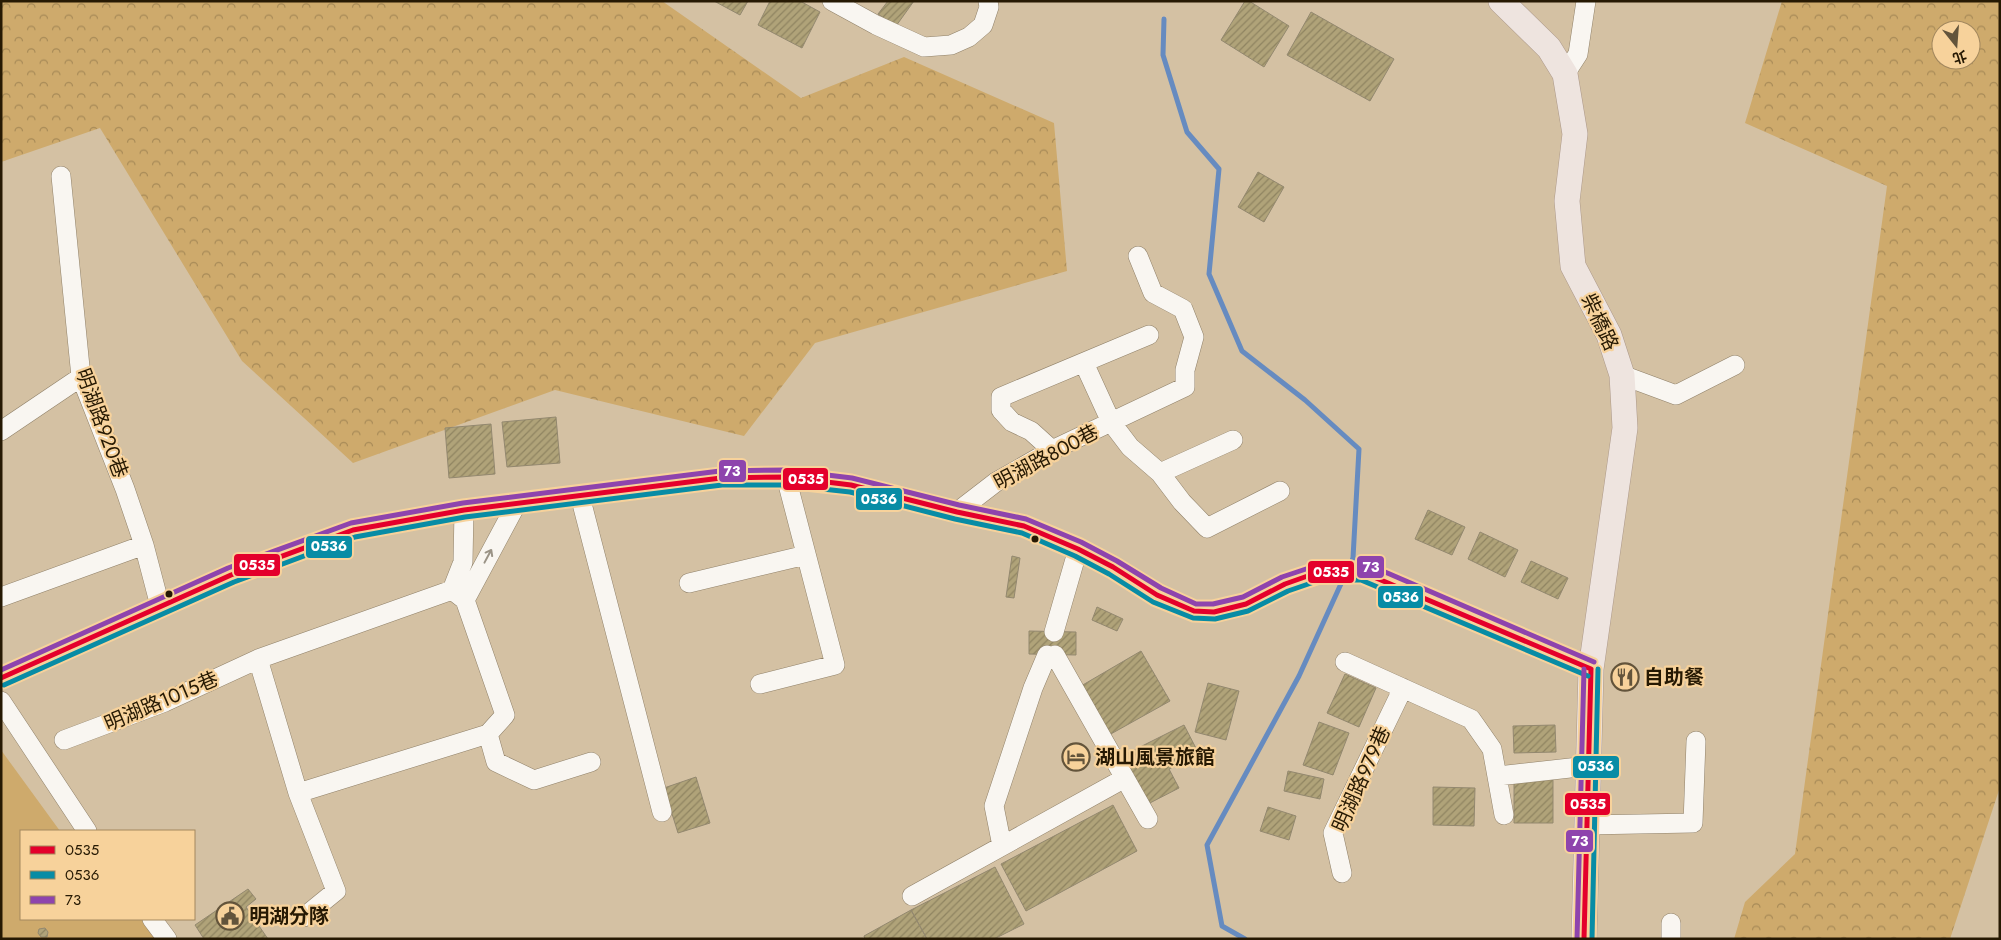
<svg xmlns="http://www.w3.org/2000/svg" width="2001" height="940" font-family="Jost,'Noto Sans TC',sans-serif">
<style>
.green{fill:#ceaa6c}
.forest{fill:url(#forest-crowns);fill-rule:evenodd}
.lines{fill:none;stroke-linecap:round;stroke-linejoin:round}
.stream{stroke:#668bc0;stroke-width:5}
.building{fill:url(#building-hatch);stroke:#93886f}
.minor-casing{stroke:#908169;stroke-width:20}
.major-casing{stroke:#ac9889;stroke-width:26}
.minor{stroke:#f9f6f1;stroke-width:19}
.major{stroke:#eee4df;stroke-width:25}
.bus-1-casing{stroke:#f7d29b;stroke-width:9}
.bus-2-casing{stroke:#f7d29b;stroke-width:9}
.bus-3-casing{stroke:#f7d29b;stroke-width:9}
.bus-1{stroke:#e4002b;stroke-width:5}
.bus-2{stroke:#088ca5;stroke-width:5}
.bus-3{stroke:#8e44ad;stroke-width:5}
.oneway{stroke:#9a9386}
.bus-dot{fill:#261903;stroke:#f7d29b;stroke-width:2}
.labels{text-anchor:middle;stroke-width:4.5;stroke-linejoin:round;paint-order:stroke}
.street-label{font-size:20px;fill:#261903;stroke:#f7d29b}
.poi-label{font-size:20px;font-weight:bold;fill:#261903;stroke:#f7d29b;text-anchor:start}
.line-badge{stroke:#f7d29b;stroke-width:2}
.badge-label{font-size:14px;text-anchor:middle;font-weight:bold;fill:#fff}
</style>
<defs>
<pattern id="forest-crowns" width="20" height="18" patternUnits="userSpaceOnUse" patternTransform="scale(1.25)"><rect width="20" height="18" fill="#ceaa6c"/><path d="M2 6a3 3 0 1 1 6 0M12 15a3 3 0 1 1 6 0" fill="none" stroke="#a78a57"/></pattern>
<pattern id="building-hatch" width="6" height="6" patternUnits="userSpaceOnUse" patternTransform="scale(1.25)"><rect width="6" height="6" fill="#b0a379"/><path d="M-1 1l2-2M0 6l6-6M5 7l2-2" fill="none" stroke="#8f8461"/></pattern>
</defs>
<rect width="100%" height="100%" fill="#d4c1a3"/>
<path class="green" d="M1 750 60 831H21V919H152L167 939H1Z"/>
<path class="forest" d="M1 1H662L801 98 904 57 1054 123 1067 271 815 343 744 436 555 390 353 463 242 361 100 128 1 162Z
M1782 1H2000V787L1950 939H1734L1745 902 1795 854 1887 186 1745 123ZM1941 30H1971V60H1941Z"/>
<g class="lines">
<path class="stream" d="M1164 19 1163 55 1187 132 1219 169 1209 274 1242 351 1305 400 1359 449 1353 558 1349 568
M1245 939 1222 926 1207 845 1299 676 1345 575"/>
</g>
<path class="building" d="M714 1H748L740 15Z
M770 1H800L820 12 802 48 758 25Z
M888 1H914L896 26 878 14Z
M1245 1H1249L1289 26 1264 67 1221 40Z
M1311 12 1394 59 1370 101 1287 55Z
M1258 172 1284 187 1264 222 1238 207Z
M556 417 560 463 507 467 502 422Z
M491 424 495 474 449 478 445 428Z
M1428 510 1465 527 1452 555 1415 539Z
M1480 532 1518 550 1505 577 1468 559Z
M1012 556 1020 558 1014 598 1006 597Z
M1531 561 1568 578 1558 599 1521 582Z
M1097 607 1123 619 1117 631 1092 620Z
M1029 631 1076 632V655L1029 654Z
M1141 651 1170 701 1109 735 1081 686Z
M1345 674 1376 688 1359 727 1327 713Z
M1208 683 1239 691 1226 740 1195 732Z
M1319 722 1349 733 1333 775 1303 765Z
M1184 725 1199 754 1169 769 1179 788 1144 806 1120 757Z
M1555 725 1556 752 1514 753 1513 726Z
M1288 771 1324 779 1320 799 1284 791Z
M696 777 710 823 678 833 664 788Z
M1553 777V823H1514V778Z
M1433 787 1475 788 1474 826 1433 825Z
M1113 805 1137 851 1026 911 1001 864Z
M1268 807 1296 816 1289 840 1260 831Z
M995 867 1024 924 994 939H927L911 910Z
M248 889 256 899 246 907 268 939H204L195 925Z
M911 910 927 939H865L864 936Z
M45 928 48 932 47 937H41L38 933 39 929Z"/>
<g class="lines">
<g class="minor-casing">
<path id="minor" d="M832 1 876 25 924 47 951 45 969 37 983 25 989 7 988 1
M1565 74 1578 54 1586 1
M61 176 81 377 125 489 144 545 160 606
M1084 363 1111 422 1130 447 1160 473 1182 502 1207 528 1280 491
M1622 375 1676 395 1735 365
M1 431 81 377
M1052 450 1031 431 1012 422 1001 410V397L1149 335
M1160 473 1233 440
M580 496 662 812
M957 512 996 482 1052 450 1185 387V370L1194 337 1183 309 1153 293 1138 256
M689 583 806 555
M1 597 144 545
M465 600 517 503
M1054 632 1078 549
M1055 655 1148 819
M258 659 298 793 336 891 304 917
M1345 662 1471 719 1492 749 1504 815
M1 678 231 575 353 530 464 510 721 478 786 477 851 485 957 512 1024 526 1078 549 1113 567 1157 595 1194 611 1214 612 1246 604 1285 584 1319 572H1362L1382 579 1591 669
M760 684 835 665 786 477
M1 701 87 831
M488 734 496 762 534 780 591 762
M64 740 165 702 258 659 452 590 463 562 464 510
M1498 776 1588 766
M298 793 488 734 505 715 465 600 452 590
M1586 825 1693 823 1696 741
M1002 846 994 806 1033 688 1047 655
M1342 873 1333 833 1403 688
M912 896 1125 778
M152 919 167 939
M1671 923V939"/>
</g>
<g class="major-casing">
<path id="major" d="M1501 1 1549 48 1565 74 1575 134 1567 201 1573 266 1609 335 1622 375 1625 428 1591 669 1584 939"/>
</g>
<use href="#minor" class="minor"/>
<use href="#major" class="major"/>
<g class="bus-1-casing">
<path id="bus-1" d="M1 678 231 575 353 530 464 510 721 478 786 477 851 485 957 512 1024 526 1078 549 1113 567 1157 595 1194 611 1214 612 1246 604 1285 584 1319 572H1362L1591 669
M1584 939 1591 669"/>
</g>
<g class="bus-2-casing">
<path id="bus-2" d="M4 685 234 582 355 537 465 517 722 485H786L850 492 955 519 1022 533 1075 556 1109 574 1153 602 1193 618 1215 619 1248 611 1288 591 1320 580H1361L1588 676
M1592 939 1598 669"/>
</g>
<g class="bus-3-casing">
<path id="bus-3" d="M1 670 228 568 351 523 463 503 720 471 786 470 852 478 959 505 1026 519 1081 542 1117 561 1161 588 1196 604H1213L1243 597 1282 577 1318 565H1363L1385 572 1594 662
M1577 939 1584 669"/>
</g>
<use href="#bus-1" class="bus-1"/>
<use href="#bus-2" class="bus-2"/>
<use href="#bus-3" class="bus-3"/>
</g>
<defs><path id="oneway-shaft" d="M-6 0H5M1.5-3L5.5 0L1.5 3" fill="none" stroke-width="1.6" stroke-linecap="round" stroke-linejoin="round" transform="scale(1.25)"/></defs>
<use class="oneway" href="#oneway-shaft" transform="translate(488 556) rotate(-62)"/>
<defs>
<g id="restaurant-ring" transform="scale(1.4375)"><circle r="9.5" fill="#f7d29b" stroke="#63543b" stroke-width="1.5"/><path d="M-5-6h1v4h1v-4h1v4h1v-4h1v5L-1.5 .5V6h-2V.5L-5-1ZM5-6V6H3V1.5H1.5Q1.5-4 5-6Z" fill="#63543b"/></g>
<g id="hotel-ring" transform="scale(1.4375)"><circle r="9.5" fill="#f7d29b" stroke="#63543b" stroke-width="1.5"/><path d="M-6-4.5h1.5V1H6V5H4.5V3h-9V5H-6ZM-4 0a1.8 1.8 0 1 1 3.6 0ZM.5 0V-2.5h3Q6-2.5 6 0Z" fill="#63543b"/></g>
<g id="civic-ring" transform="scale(1.4375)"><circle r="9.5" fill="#f7d29b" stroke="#63543b" stroke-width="1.5"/><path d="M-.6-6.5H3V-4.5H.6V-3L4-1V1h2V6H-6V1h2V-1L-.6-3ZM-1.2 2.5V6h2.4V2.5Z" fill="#63543b"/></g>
</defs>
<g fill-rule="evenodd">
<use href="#restaurant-ring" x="1625" y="677"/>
<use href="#hotel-ring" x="1076" y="757"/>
<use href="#civic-ring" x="230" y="916"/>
</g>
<g class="bus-dot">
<circle cx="1035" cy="539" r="4.5"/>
<circle cx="169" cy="594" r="4.5"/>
</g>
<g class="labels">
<g class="street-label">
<text transform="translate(1600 322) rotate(65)" y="7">柴橋路</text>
<text transform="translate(102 423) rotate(70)" y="7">明湖路920巷</text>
<text transform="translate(1046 457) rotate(-28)" y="7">明湖路800巷</text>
<text transform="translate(161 701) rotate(-23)" y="7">明湖路1015巷</text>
<text transform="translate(1361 779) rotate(-66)" y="7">明湖路979巷</text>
</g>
<g class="poi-label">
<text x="1644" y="684">自助餐</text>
<text x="1095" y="764">湖山風景旅館</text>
<text x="249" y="923">明湖分隊</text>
</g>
</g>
<g class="line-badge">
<rect x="718" y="459" width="29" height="24" rx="5" fill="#8e44ad"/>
<rect x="782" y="467" width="47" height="24" rx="5" fill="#e4002b"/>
<rect x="855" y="487" width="48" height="24" rx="5" fill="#088ca5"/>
<rect x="305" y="535" width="48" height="24" rx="5" fill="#088ca5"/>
<rect x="233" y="553" width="48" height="24" rx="5" fill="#e4002b"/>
<rect x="1356" y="555" width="29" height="24" rx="5" fill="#8e44ad"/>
<rect x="1307" y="560" width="48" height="24" rx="5" fill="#e4002b"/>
<rect x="1377" y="585" width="47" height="24" rx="5" fill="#088ca5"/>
<rect x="1572" y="755" width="48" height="24" rx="5" fill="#088ca5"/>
<rect x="1564" y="792" width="47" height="24" rx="5" fill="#e4002b"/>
<rect x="1565" y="829" width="29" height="24" rx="5" fill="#8e44ad"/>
</g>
<g class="badge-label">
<text x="732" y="476">73</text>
<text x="806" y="484">0535</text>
<text x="879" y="504">0536</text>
<text x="329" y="551">0536</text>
<text x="257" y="570">0535</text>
<text x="1371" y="572">73</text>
<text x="1331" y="577">0535</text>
<text x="1401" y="602">0536</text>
<text x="1596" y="771">0536</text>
<text x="1588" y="809">0535</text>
<text x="1580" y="846">73</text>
</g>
<rect width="2001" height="940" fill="none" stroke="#261903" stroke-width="5"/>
<rect x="20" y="830" width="175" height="90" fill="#f7d29b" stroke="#a3885e"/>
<rect x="30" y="846" width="25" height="8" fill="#e4002b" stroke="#a3885e"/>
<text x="65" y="855" font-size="15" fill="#261903">0535</text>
<rect x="30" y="871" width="25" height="8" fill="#088ca5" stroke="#a3885e"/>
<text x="65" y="880" font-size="15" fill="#261903">0536</text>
<rect x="30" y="896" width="25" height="8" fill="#8e44ad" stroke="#a3885e"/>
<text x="65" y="905" font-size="15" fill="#261903">73</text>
<g transform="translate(1956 45) rotate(163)"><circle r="24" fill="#f7d29b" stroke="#a3885e"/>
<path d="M0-4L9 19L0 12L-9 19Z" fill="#63543b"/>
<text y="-8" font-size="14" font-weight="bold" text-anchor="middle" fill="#261903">北</text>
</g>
</svg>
